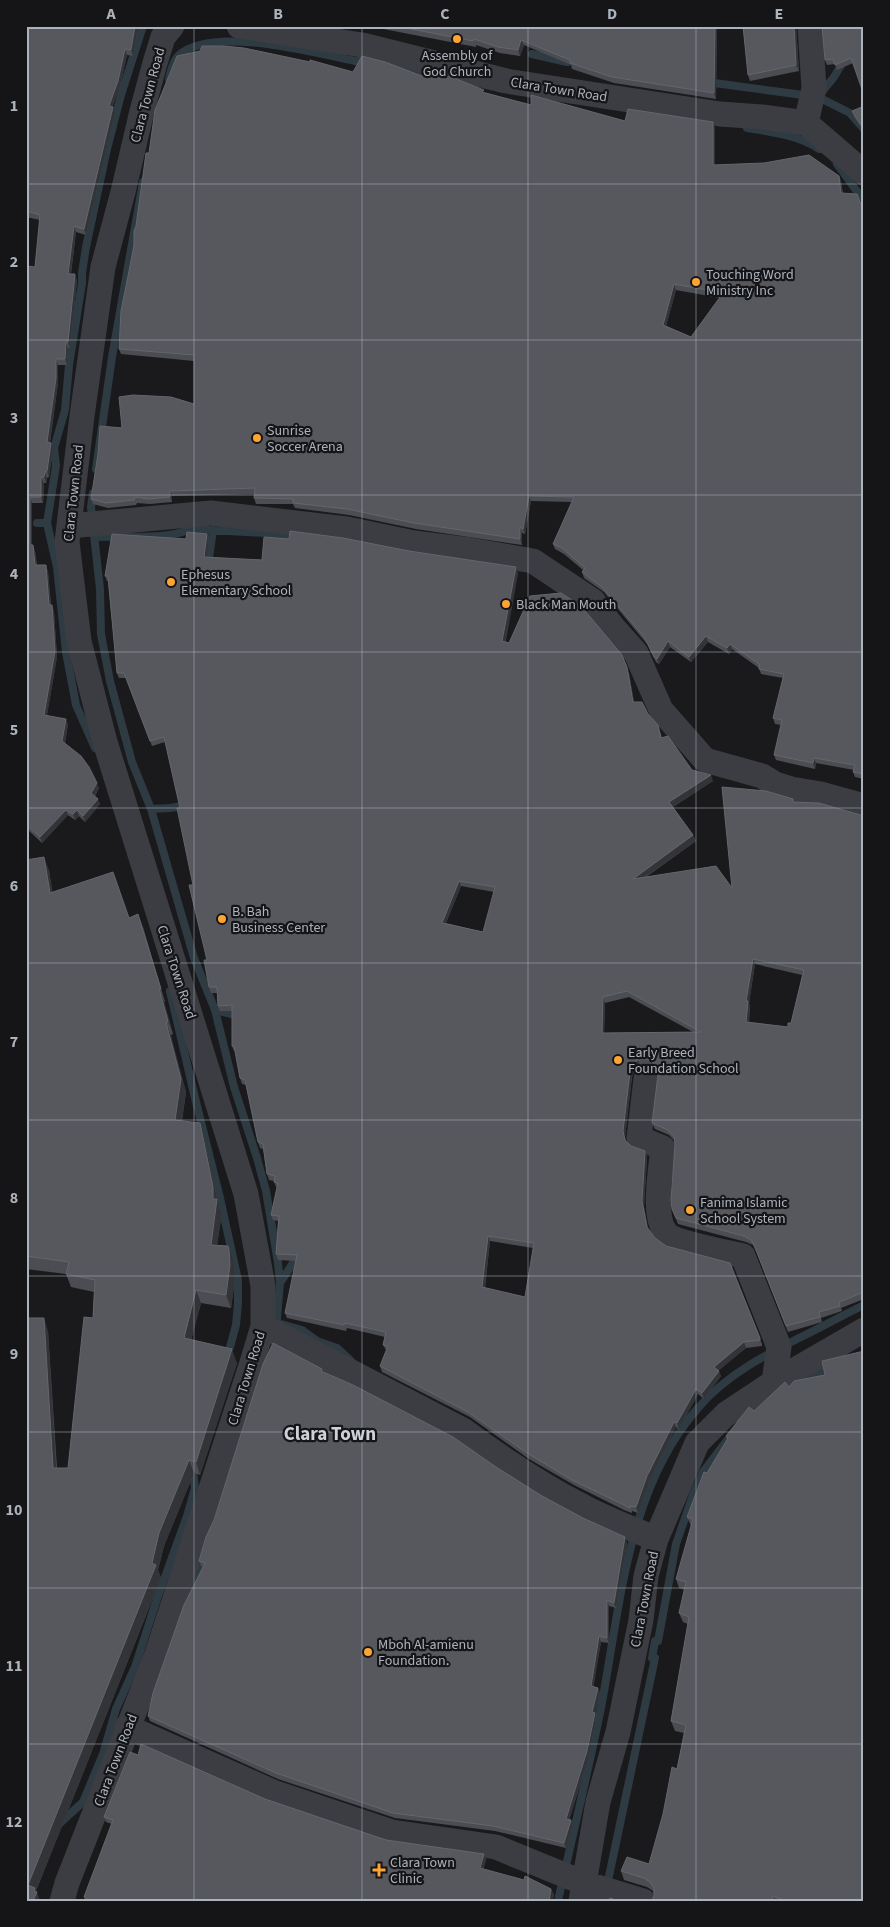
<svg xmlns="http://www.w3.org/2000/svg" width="890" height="1927" font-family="'Source Sans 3',sans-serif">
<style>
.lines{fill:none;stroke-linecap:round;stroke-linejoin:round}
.stream{stroke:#2f3b42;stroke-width:8}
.minor{stroke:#3b3d42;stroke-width:25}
.wall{fill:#4b4d52;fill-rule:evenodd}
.shaded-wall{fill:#333438}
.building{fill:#56585e;stroke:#63666c;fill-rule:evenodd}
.grid{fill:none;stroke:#acb3bd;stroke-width:1;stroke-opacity:0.55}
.poi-dot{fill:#fca533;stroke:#151518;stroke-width:2}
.labels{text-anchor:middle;stroke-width:4.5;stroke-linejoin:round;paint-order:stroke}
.poi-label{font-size:14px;fill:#acb3bd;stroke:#151518;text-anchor:start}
.street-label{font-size:14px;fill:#acb3bd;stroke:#151518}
.district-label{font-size:19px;font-weight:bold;fill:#cdd1d8;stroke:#151518}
.neatline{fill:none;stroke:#acb3bd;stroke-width:2}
.grid-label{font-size:16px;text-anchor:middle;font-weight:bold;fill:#acb3bd}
</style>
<rect width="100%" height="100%" fill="#1a1a1d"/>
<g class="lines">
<path class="stream" d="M532 54 567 62
M395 67 427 74
M169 79C171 70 173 61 179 55 214 25 314 53 355 61H369
M707 82 818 97 850 113 864 129
M821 93 834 77 843 62
M747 128C771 132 799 135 819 149
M837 164 864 201
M96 469 112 357 143 182
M93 493 91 507 100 589 101 634 110 681 132 762 151 809 194 958 215 1010 234 1087 257 1158 266 1191 278 1263 280 1283 276 1330
M37 523H47L56 466 54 448 65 410 69 365 82 283V273L86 247 107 149 121 95 143 26
M47 523 57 567 66 652 76 705 95 748
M95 537C119 536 170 540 190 529L267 533 289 537 292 535H298
M208 565 213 530
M151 809 170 808 188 805
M170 991 196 1102 220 1198 238 1280V1303L236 1325 227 1358
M215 1010 240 1016
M280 1283 295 1260 297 1253
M281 1324 302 1330 317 1341 337 1348 351 1361
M803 1382 832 1366
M189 1597 203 1556
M59 1824 83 1802 103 1754 116 1709 135 1667 157 1599 187 1516 195 1488 193 1470 194 1464
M608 1881 655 1658H652L655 1641H658L676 1544 693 1495 703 1472 732 1434
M558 1901C572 1838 587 1776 600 1713 620 1611 626 1489 698 1408 726 1375 765 1355 803 1336 824 1326 843 1315 864 1305"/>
<path class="minor" d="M239 26 362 45 506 81 720 114 762 117 806 123 864 173
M806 123 814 88 810 26
M69 526 211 513 347 529 414 543 470 550 533 561 593 601 612 626 636 653 661 710 705 760 762 776 775 784 791 789 821 794 864 806
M646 1079 639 1138 663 1148C661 1169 651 1220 668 1235 676 1242 730 1253 743 1256L779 1347 774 1382
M263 1326 463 1430C501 1458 541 1485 582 1506 606 1519 631 1528 656 1539
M127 1727 273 1792 392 1832 496 1847 584 1883 643 1901
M62 1901 67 1883 157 1654 251 1366 263 1326V1286L246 1194 105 742 79 641 67 542 82 416 103 267 123 192 142 111 155 63 163 37 172 26
M581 1901 598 1802 618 1732 641 1620 646 1576 656 1539 697 1443 726 1414 774 1382 864 1330"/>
</g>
<path class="wall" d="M26 26H138L133 56 127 55 120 86 112 107 115 113 86 235 76 232 71 274 77 280 70 348H68L67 365H58V383L50 443 53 449 49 477 47 478 46 483H44L43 503H32V545L35 551 37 565 48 571 51 605 54 611 57 657 47 715 68 724 65 743 99 788 95 796 100 804 85 822 79 816 75 820 68 815 42 843 26 828V266L35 267 40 220 26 217Z
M368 26H717L716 99 614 83 572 69 571 65 524 45 520 56 500 53 476 45V47Z
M743 26H796L799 71 750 81 748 75Z
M864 26 853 63 837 70 835 64 827 65 825 60Z
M353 72 422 76 531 105 625 121 715 128V165L839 176 841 181 843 193 864 212V779L855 777 853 772 854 770 816 763 815 769 776 760 774 755 781 725 775 724 773 718 783 678 761 674 759 668 732 649 729 654 708 642 691 662 670 647 659 664 656 662 647 644 604 592 584 578 582 572 583 570 564 554 555 549 553 544 572 502 531 501 525 534 522 533V545L416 529 349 515 295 508 293 504H256L254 498 255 494 172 496V502L150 504 137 503 136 505 108 508 93 504 91 499 122 428 194 404V361L121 354 119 349 136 226 149 153ZM676 290 720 298 691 337 666 326Z
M864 106V131L854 117 852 111Z
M207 534 209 540 206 557 262 560 409 551 518 573 505 642 629 673 634 702 648 714 658 725 662 738 692 770 713 781 673 807 693 835 696 841 646 877 732 888 794 802 864 816V1299L841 1308 842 1311 821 1318 822 1322 788 1332 756 1251 753 1245 746 1242 678 1224 672 1209 675 1144 674 1140 669 1135 655 1129 652 1123 658 1075V1072L655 1068 648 1065 640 1066 634 1071 632 1077 625 1137 626 1141 631 1146 645 1151 647 1157 644 1207 648 1229 655 1238 666 1246 730 1263 762 1344V1346L746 1348 718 1370 721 1376 704 1399 698 1394 679 1429 676 1427 649 1482 638 1513 632 1511V1513L624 1510 574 1485 529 1459 470 1417 382 1372 380 1366 386 1350 383 1345 385 1337 347 1328 346 1331 287 1318 285 1313 296 1261 278 1260 276 1254 278 1221 273 1220 271 1215 277 1187H276L274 1181 269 1180 267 1174 263 1149 260 1148 258 1142 246 1085 242 1084 240 1078 235 1051H234L232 1046V1011H220L218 1006 217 993H211L209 987 207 960 180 808 165 742 152 746 126 678H119L117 673 108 581H107L105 576 186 539ZM461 886 494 892 483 932 446 923ZM755 964 802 975 791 1023 788 1027 749 1022 750 1006 749 1003ZM629 997 693 1032 604 1033 605 1003ZM490 1241 533 1248 525 1297 485 1288Z
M49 870 52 892 129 918 143 927 165 1002H164L173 1034 171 1035 172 1043 186 1092 182 1121 204 1136 218 1202 222 1213 217 1245 234 1263 235 1279 231 1308 201 1303 191 1340 237 1363 200 1475 194 1473 164 1546 158 1570 161 1578 36 1891 40 1901H26L48 1331 57 1468H68L93 1318 94 1292 71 1287 66 1274 26 1269V911L29 910Z
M864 1351V1901H651L654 1896 653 1891 647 1887 624 1880 621 1871 649 1864 677 1769 684 1733 675 1731 671 1721 688 1624 683 1622 679 1613 685 1590 679 1588 676 1579 691 1526 687 1517 707 1473 727 1440 726 1436 754 1411 789 1387 825 1375Z
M322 1369 323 1372 496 1467 542 1496 627 1543 616 1608 609 1606V1643L601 1642 593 1686 598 1688 600 1693 595 1714 596 1718 589 1757 569 1820H571L573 1826 566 1848 495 1831 395 1818 278 1779 150 1721 148 1716 203 1567 201 1566 199 1561Z
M265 1799 386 1840 484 1854 486 1860 483 1869 551 1889 554 1895 552 1901H85L84 1897 112 1824 106 1822 104 1817Z"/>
<path class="shaded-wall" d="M135 26H138L133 56 131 50Z
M715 26H717L716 99 714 93Z
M794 26H796L799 71 796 65Z
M521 40 524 45 520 56 518 50Z
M125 49 127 55 120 86 111 112 109 106Z
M113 107 115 113 86 235 84 229Z
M713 122 715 128V170L713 165Z
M839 176 841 181 843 199 841 193Z
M74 226 76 232 70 280 68 274Z
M75 274 77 280 70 348 68 342Z
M674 284 676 290 665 330 663 325Z
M66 342 68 348 67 365 65 359Z
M56 359 58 365V383L49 448 47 442Z
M51 443 53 449 49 477 47 471Z
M45 472 47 478 46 483 44 477Z
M41 477 44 483 43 503 41 497Z
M170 491 172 496V502L170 497Z
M529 496 531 501 525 534 523 529Z
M30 497 32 503V551L30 545Z
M520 527 522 533V545L520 539Z
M207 534 209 540 206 562 204 557Z
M33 545 35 551 37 571 35 565Z
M46 565 48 571 51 611 49 605Z
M516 567 518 573 505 647 502 641Z
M52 605 54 611 57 657 46 720 44 715Z
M706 636 708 642 691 662 689 657Z
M668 641 670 647 659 664 657 659Z
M730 644 732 649 729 654 727 648Z
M627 667 629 673 635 708 633 702Z
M66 719 68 724 64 746 62 741Z
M814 758 816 763 815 769 813 763Z
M711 775 713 781 671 808 669 802Z
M97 783 99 788 93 799 91 793Z
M98 799 100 804 85 822 83 816Z
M66 810 68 815 42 843 40 837Z
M77 810 79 816 75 820 73 814Z
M693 835 696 841 635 884 633 879Z
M44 857 49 870 55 906 50 893Z
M459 881 461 886 444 928 442 923Z
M138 914 143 927 165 1002 161 989Z
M753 959 755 964 749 1003 750 1006 748 1028 746 1022V1001Z
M159 989 164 1002 173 1034 168 1021Z
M603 997 605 1003 604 1039 602 1033Z
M166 1022 171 1035 186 1092 180 1133 175 1120 168 1030Z
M638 1060 640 1066 634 1071 632 1077 625 1137 627 1146 623 1131 630 1072 632 1065Z
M200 1123 204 1136 218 1202 222 1213 215 1258 211 1245 213 1199Z
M645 1151 647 1157 644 1207 649 1232 647 1227 642 1201Z
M488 1236 490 1241 484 1293 482 1287Z
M228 1246 234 1263 235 1279 231 1308 226 1295Z
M196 1290 201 1303 188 1351 184 1338Z
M44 1318 48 1331 57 1481 53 1468Z
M744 1342 746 1348 716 1373 714 1367Z
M232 1349 237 1363 200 1475 196 1462Z
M719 1371 721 1376 704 1399 702 1393Z
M696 1389 698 1394 679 1429 677 1423Z
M674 1422 676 1427 649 1482 638 1513 636 1507 647 1476Z
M189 1460 194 1473 164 1546 158 1570 161 1578 36 1891 40 1901H33L28 1885 152 1563 159 1533Z
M625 1537 627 1543 616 1608 614 1603Z
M607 1600 609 1606V1643L607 1638Z
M599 1636 601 1642 593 1691 591 1686Z
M598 1688 600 1693 595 1714 596 1718 589 1757 568 1824 566 1819Z
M571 1820 573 1826 566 1848 564 1843Z
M484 1854 486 1860 482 1874 480 1868Z
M551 1889 554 1895 552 1901H549Z"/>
<path class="building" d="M26 26H135L131 50 125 49 118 81 109 106 113 107 84 229 74 226 68 274H75L68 342H66L65 359H56V378L47 442 51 443 47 471 45 472 44 477H41V497H30V545H33L35 565H46L49 605H52L55 651 44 715 66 719 62 741 81 756 89 767 97 783 91 793 98 799 83 816 77 810 73 814 66 810 40 837 26 824V266L35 267 40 215 26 211Z
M396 26H715L714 93 612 77 570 63V60L521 40 518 50 498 47 474 39 473 41Z
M743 26H794L796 65 748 75Z
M822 26H864V95L851 58 835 65 833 59 825 60Z
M202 46H224L244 48 310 62V60L353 72 362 56 385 62 422 76 424 70 454 78 484 90 482 92 531 105V95L625 121 628 109 713 122V165L764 163 809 155 839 176 841 193 857 194 864 212V774L853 772 855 765 814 758 813 763 774 755 782 720 773 718 784 674 759 669V664L730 644 727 648 706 636 689 657 668 641 657 659 654 657 645 638 602 587 582 572 585 568 562 548 553 544 574 497 529 496 523 529 520 527V539L414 523 347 509 293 503V499L254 498 255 488 170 491V497L148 499 135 497 134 500 106 503 91 499 98 454 100 426 122 428 119 397 133 395 171 397 194 404V355L119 349 121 311 134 246V231L136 226 146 153H149L155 110 177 56 200 51ZM674 284 723 293 691 337 663 325Z
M864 106V129L852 111Z
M290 531 343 538 409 551 516 567 502 641 509 643 530 596 561 593 581 606 622 655 627 667 633 702H642L648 714 658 725 661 738 668 736 692 770 711 775 669 802 693 835 633 879 716 866 732 888 722 787 766 791 793 799V802L819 803 864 816V1292L839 1302 840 1306 819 1312 820 1317 786 1326 754 1245 751 1240 744 1236 676 1218 672 1209 671 1200 675 1144 674 1136 666 1129 652 1123 658 1075 657 1068 653 1062 646 1059 638 1060 632 1065 630 1072 623 1131 625 1140 631 1146 645 1151 642 1201 647 1227 655 1238 666 1246 730 1263 760 1338V1340L744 1342 714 1367 719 1371 702 1393 696 1389 677 1423 674 1422 647 1476 636 1507 630 1506V1508L622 1504 572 1480 527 1453 468 1412 380 1366 388 1346 383 1345 386 1332 345 1323 344 1325 285 1313 297 1255 276 1254 279 1216 271 1215 278 1183 274 1182 275 1176 267 1174 263 1144 258 1142 245 1080 240 1078 234 1046H232V1005L218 1006 217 987H209L204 960H207L189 885H193L177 808H180L164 737 150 741 124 673H117L108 576H105L112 534 186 539 187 532 207 534 204 557 262 560 264 537 289 539ZM459 881 495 887 483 932 442 923ZM753 959 804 970 791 1023H788V1027L746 1022 748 1001H746ZM627 991 701 1032 602 1033 603 997ZM488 1236 534 1243 525 1297 482 1287Z
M44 857 50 893 113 872 129 918 138 914 161 989H159L168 1021 166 1022 168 1030 181 1079 175 1120 200 1123 213 1187V1199H217L211 1245 228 1246 229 1250 230 1265 226 1295 196 1290 184 1338 232 1349 196 1462 189 1460 159 1533 152 1563 156 1565 28 1885 35 1888 34 1891 37 1892 33 1901H26V1318H44L53 1468H68L84 1317 93 1318 95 1280 66 1274 69 1262 26 1256V911L29 910 26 894V860Z
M273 1343 322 1369 321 1371 353 1385 453 1437 496 1467 542 1496 583 1518 625 1537 614 1603 607 1600V1638L599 1636 591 1686 598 1688 592 1712 595 1713 587 1751 566 1819 571 1820 564 1843 493 1826 393 1813 276 1773 148 1716 153 1693 184 1605 205 1563 199 1561 206 1537 214 1520 263 1364Z
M864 1351V1901H786L773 1896 771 1901H651L654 1896V1888L650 1882 644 1878 621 1871 627 1857 649 1864 663 1814 672 1767 677 1769 686 1725 671 1721 689 1617 679 1613 686 1582 676 1579 693 1519 687 1517 704 1472 707 1473 728 1438 726 1436 749 1407 754 1411 785 1382 789 1387 794 1381 825 1375 822 1361Z
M141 1744 265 1799 386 1840 484 1854 480 1868 524 1880 525 1876 551 1889 549 1901H86L87 1899 84 1897 113 1820 104 1817 130 1752 138 1755Z
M610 1898 619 1901H608Z"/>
<path class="grid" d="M194 26V1901M362 26V1901M528 26V1901M696 26V1901M26 184H864M26 340H864M26 495H864M26 652H864M26 808H864M26 963H864M26 1120H864M26 1276H864M26 1432H864M26 1588H864M26 1744H864"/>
<g class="poi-dot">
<circle cx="457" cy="39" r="5"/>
<circle cx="696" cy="282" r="5"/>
<circle cx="257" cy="438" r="5"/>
<circle cx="171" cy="582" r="5"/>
<circle cx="506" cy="604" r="5"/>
<circle cx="222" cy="919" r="5"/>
<circle cx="618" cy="1060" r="5"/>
<circle cx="690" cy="1210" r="5"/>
<circle cx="368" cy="1652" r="5"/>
<path d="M376.5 1862.5h5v5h5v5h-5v5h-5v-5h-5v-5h5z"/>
</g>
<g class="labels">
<g class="poi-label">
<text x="457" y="60" text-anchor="middle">Assembly of<tspan x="457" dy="16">God Church</tspan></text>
<text x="706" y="279">Touching Word<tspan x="706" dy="16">Ministry Inc</tspan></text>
<text x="267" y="435">Sunrise<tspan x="267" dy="16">Soccer Arena</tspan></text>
<text x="181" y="579">Ephesus<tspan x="181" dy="16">Elementary School</tspan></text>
<text x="516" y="609">Black Man Mouth</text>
<text x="232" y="916">B. Bah<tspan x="232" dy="16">Business Center</tspan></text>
<text x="628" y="1057">Early Breed<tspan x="628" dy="16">Foundation School</tspan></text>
<text x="700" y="1207">Fanima Islamic<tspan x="700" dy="16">School System</tspan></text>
<text x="378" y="1649">Mboh Al-amienu<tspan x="378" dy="16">Foundation.</tspan></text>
<text x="390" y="1867">Clara Town<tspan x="390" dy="16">Clinic</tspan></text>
</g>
<g class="street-label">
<text transform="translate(559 89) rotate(9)" y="5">Clara Town Road</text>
<text transform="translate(147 95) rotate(-75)" y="5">Clara Town Road</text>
<text transform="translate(73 493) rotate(-84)" y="5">Clara Town Road</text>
<text transform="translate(177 972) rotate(72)" y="5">Clara Town Road</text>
<text transform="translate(246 1378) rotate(-73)" y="5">Clara Town Road</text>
<text transform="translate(644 1599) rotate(-79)" y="5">Clara Town Road</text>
<text transform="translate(115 1760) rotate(-69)" y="5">Clara Town Road</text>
</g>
<g class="district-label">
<text x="330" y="1440">Clara Town</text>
</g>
</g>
<rect width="890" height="1927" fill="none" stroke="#151518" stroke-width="55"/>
<rect x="28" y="28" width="834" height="1872" class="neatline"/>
<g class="grid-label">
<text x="111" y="19">A</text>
<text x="278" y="19">B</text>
<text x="445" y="19">C</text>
<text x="612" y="19">D</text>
<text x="779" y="19">E</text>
<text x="14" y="111">1</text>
<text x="14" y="267">2</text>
<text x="14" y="423">3</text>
<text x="14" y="579">4</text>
<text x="14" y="735">5</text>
<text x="14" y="891">6</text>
<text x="14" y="1047">7</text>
<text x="14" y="1203">8</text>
<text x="14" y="1359">9</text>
<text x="14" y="1515">10</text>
<text x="14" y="1671">11</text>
<text x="14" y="1827">12</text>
</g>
</svg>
